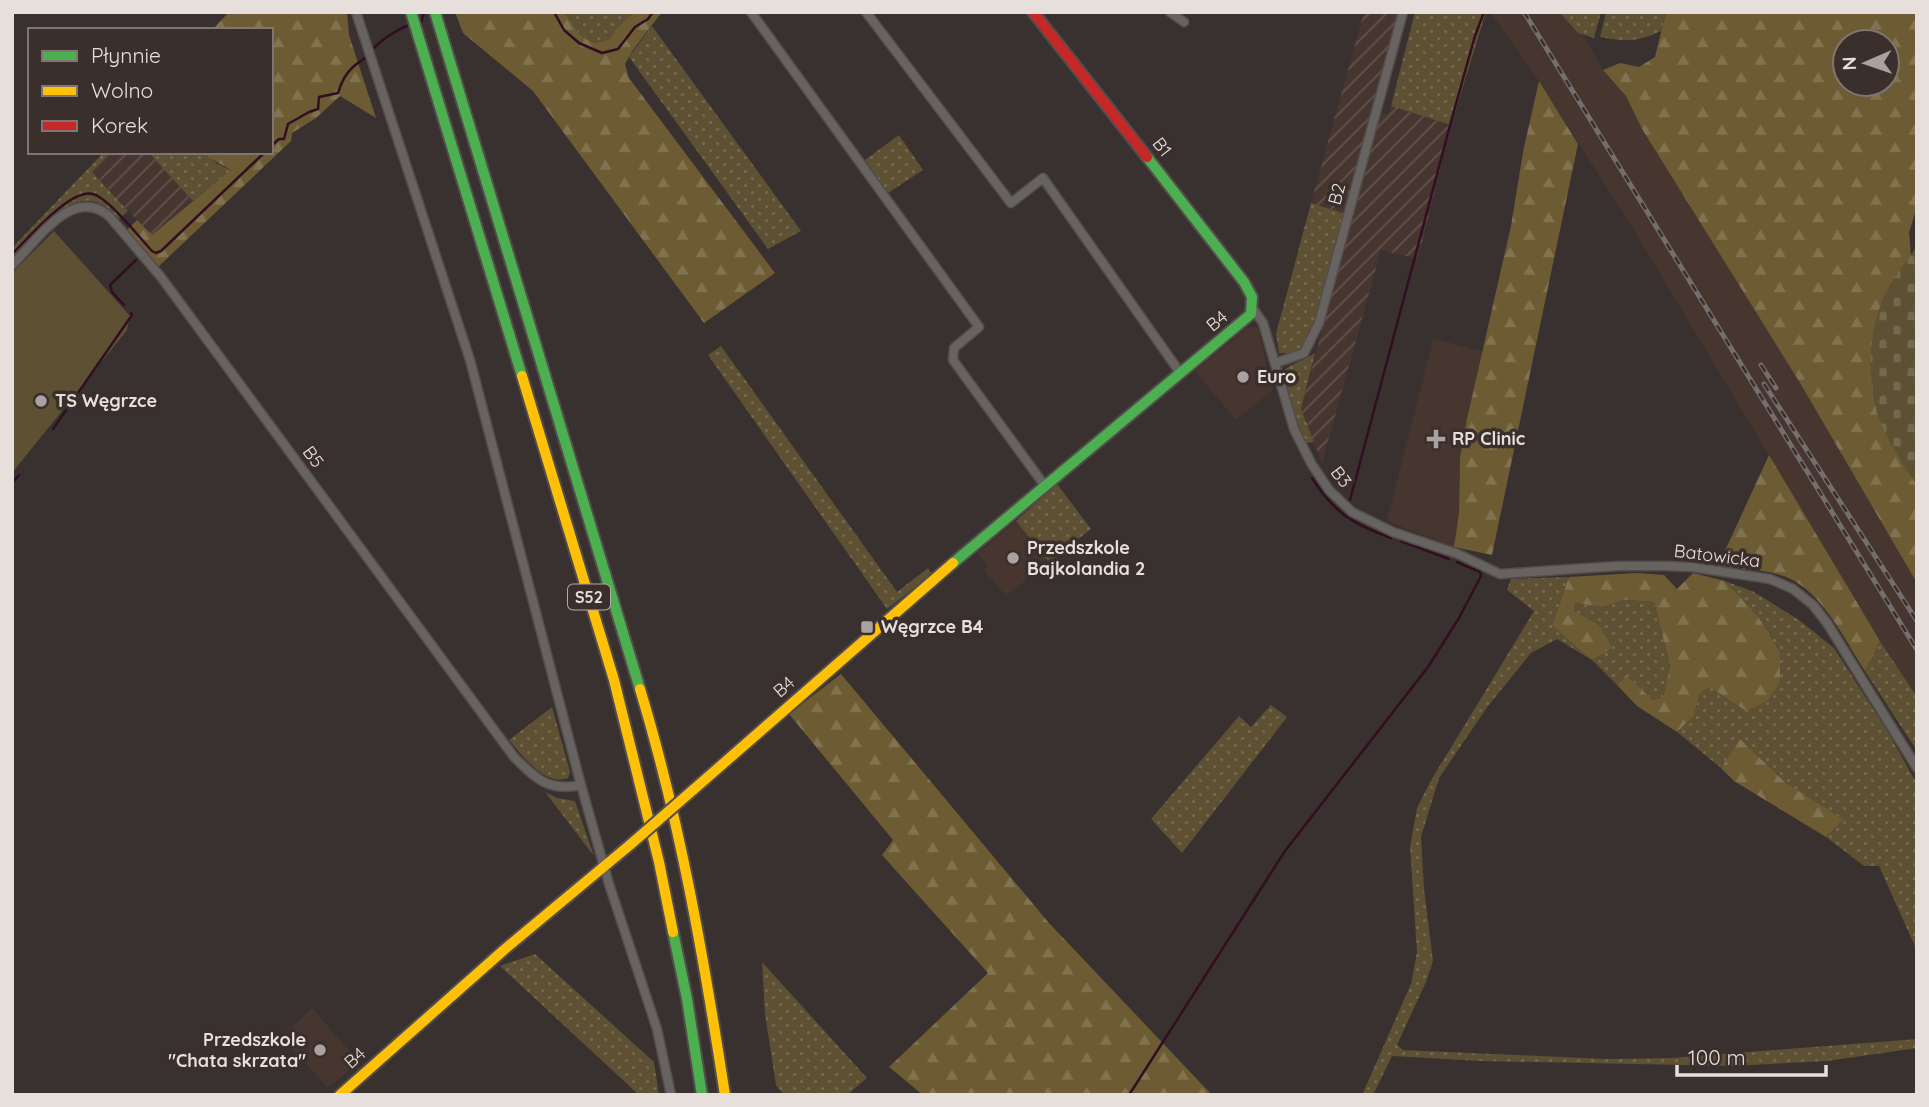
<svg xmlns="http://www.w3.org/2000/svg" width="1929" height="1107" font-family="Quicksand,sans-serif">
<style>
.built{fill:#473530}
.industrial{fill:url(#industrial-furrows)}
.grass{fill:url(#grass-dots)}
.forest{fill:url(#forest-firs);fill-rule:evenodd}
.cemetery{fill:url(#cemetery-stones)}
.park{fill:#5d5033}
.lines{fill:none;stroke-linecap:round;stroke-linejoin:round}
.stream{stroke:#320e22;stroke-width:2.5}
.street-casing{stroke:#534d4c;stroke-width:11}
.fast-casing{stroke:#534d4c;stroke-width:14}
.slow-casing{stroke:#534d4c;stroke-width:14}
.jam-casing{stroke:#534d4c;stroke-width:14}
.street{stroke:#676360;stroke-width:8}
.fast{stroke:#4caf50;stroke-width:10}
.slow{stroke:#ffc107;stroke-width:10}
.jam{stroke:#c62828;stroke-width:10}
.rail-casing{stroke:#746e6d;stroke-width:5}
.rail{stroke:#3b2f2c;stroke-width:2.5;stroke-dasharray:8;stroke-linecap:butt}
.slow-bridge-casing{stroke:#534d4c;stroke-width:14;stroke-linecap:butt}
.slow-bridge{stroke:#ffc107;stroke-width:10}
.poi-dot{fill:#aaa2a0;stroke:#3b2f2c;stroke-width:2.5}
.labels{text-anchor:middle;stroke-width:7;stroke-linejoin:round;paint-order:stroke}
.shield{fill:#3b2f2c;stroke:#b3aaa7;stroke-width:2}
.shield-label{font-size:16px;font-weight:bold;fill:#e7dfdc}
.street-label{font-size:18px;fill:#e7dfdc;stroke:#3b2f2c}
.poi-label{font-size:18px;font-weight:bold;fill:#e7dfdc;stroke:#3b2f2c;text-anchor:start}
</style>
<defs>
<pattern id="industrial-furrows" width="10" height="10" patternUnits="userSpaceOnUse" patternTransform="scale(1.75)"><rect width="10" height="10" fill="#473530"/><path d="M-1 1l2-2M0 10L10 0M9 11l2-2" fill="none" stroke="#62524d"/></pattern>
<pattern id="grass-dots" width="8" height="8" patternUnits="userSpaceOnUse" patternTransform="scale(1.75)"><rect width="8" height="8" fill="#5d5033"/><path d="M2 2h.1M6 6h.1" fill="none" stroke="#746950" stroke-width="1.8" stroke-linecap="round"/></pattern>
<pattern id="forest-firs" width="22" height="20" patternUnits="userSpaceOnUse" patternTransform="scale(1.75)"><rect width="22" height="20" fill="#6c5b33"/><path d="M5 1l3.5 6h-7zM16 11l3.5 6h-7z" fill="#817250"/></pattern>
<pattern id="cemetery-stones" width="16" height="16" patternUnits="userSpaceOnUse" patternTransform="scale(1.75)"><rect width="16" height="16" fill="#5d5033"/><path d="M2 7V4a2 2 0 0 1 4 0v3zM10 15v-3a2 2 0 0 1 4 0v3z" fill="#746950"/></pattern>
</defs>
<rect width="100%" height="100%" fill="#383130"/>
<path class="built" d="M1490 12H1570L1603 70 1626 96 1642 129 1800 383 1917 583V697L1880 641 1630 224 1539 81Z
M1255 327 1258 329 1273 390 1236 420 1195 371 1248 328Z
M1433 338 1483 352 1460 458 1459 513 1454 547 1387 521Z
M1016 521 1049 562 1006 596 984 570 988 566 978 553Z
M312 1008 359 1062 328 1088 281 1037Z"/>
<path class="industrial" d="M1364 12H1399L1346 214 1311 203Z
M1391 106 1451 125 1418 259 1381 250 1322 463 1301 409 1380 112 1388 115Z
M110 152H148L193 201 152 236 92 172Z"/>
<path class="grass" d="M563 12H634L615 30 610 39 595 43C571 34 578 25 563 12Z
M1415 12H1486L1451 125 1391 106Z
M1559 12H1601L1594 38 1578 33Z
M1606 12H1666L1661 31C1638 42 1625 42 1600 37Z
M652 26 801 231 768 249 629 57Z
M899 135 923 170 888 193 865 160Z
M104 152H110L92 172 128 211 119 219C110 212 102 202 91 201 63 197 30 242 12 260V248Z
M148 152H207C211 162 222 167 232 170L193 201Z
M1311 203 1346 214C1339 240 1318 334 1300 349 1293 354 1287 353 1279 353L1276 334Z
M721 346 897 592 928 568 932 574 887 609 708 355Z
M1315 353 1301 409 1314 442 1306 443 1297 421 1283 371C1292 363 1305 360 1315 353Z
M1057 484 1091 529 1049 562 1016 521Z
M1569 577 1552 625H1599L1574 611 1575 603 1603 607 1624 600 1654 602 1670 667 1663 697 1653 700 1626 675 1617 685 1592 660 1557 639 1531 653 1488 706 1439 778 1421 837 1424 889 1433 961 1426 982 1397 1045 1403 1050 1607 1059 1672 1058 1917 1039V1048L1827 1061 1733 1066 1481 1061 1392 1056 1373 1095H1362L1411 984 1417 952 1410 847 1417 808 1430 782 1534 611 1507 590 1511 579Z
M1725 581 1754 592 1799 620 1834 648 1888 732 1917 784V951L1879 866H1864L1826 837 1842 819 1786 783 1740 739 1721 768 1677 732 1694 716 1700 693 1710 687 1757 615Z
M1880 641 1917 697V751L1865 671Z
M1271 705 1287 717 1182 853 1151 819 1239 716 1251 727Z
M552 707 570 772 568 778C545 787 522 755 509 740Z
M545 792 557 798 575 801 594 856Z
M535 954 654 1062 659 1095H639L500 966Z
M762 962 867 1078 847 1095H784L776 1085 765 1014Z"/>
<path class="forest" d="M229 12H347L349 35 376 118 340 96 316 118 292 133 291 141 158 267 127 230 137 220 152 235 231 170 208 157 207 152H271V30H212Z
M455 12H563C578 25 571 34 595 43L610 39 615 30 634 12H662L633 50 625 64 629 78 775 273 704 323 533 91 463 33Z
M1666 12H1917V206L1909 233 1911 255 1882 301 1880 419 1917 486V583L1800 383 1642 129 1626 96 1603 70 1620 63 1639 67 1655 57ZM1845 42H1887V84H1845Z
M1539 81 1578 144 1492 555 1454 547 1459 513 1460 458 1467 419 1511 226 1523 152Z
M1769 455 1880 641 1865 671C1842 636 1820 585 1777 574 1758 569 1737 568 1718 566Z
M1637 573 1664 575 1677 589 1693 573 1725 581 1757 615 1780 653V682L1767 701 1746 711 1710 687 1700 693 1694 716 1677 732 1637 706 1617 685 1626 675 1653 700 1663 697 1670 666 1654 602 1624 600 1603 607 1575 603 1574 611 1599 625 1612 648 1592 660 1552 625 1569 577Z
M841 674 1049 923 1212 1095H923L889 1067 988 973 882 855 893 840 789 714Z
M1740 739 1786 783 1843 819 1826 837 1734 781 1721 768Z"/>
<path class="cemetery" d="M1917 246V486C1904 465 1888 442 1879 419 1867 383 1868 337 1882 301 1890 281 1905 264 1917 246Z"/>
<path class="park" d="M54 231 130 316 127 330 12 473V273Z"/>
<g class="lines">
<path class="stream" d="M554 12 564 30 579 43 602 53 618 49 635 27 648 19 653 12
M421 23 424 12
M372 50C381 40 396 30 409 25
M271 146 279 139H284L288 124 309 112 318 109 319 97 338 93C341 83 345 74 353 67 358 62 363 61 368 55
M12 254C28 239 70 188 93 194 108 198 140 238 152 251L156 253 161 251 265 152
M124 305 112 292 110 285 136 260
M53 429 132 315 131 313
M1312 478C1334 513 1353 524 1391 538
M12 483 19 475
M1350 500 1452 118 1475 36 1484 12
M1401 541 1449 559
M1129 1095 1285 851 1428 667 1459 618 1481 576 1480 572 1457 562"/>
<g class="street-casing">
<path id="street" d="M356 12 470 360 581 785 609 884 657 1029 671 1095
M751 12 979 327 954 348 953 360 1045 486
M866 12 1011 203 1043 178 1181 374
M1170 12 1184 22
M12 265C37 241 72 185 109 216L161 277 514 757C536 779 549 792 581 785
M1253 309 1263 323 1294 429 1311 463 1329 490 1352 512 1393 532 1458 554 1500 574 1618 566H1666L1692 567 1770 579 1793 589 1813 605 1827 623 1917 768
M1276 363 1304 353 1319 323 1403 12"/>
</g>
<g class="fast-casing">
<path id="fast" d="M411 12 522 376
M435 12 640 689
M953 563 1251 314 1252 297 1244 282 1147 157
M673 932 687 999 702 1095"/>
</g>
<g class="slow-casing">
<path id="slow" d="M522 376 614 680 659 862 673 932
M640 689C680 821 704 959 725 1095
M693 790 953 563
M340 1095 505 949 631 844"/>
</g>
<g class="jam-casing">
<path id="jam" d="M1033 12 1147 157"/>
</g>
<use href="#street" class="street"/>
<use href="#fast" class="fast"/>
<use href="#slow" class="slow"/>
<use href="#jam" class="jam"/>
<g class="rail-casing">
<path id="rail" d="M1524 12 1917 650
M1761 365 1776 388
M1764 384 1917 621"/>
</g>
<use href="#rail" class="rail"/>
<g class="slow-bridge-casing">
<path id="slow-bridge" d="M631 844 693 790"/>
</g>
<use href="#slow-bridge" class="slow-bridge"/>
</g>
<g class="poi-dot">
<circle cx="1243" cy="377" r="7"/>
<circle cx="41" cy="401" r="7"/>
<path d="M1432.5 428.5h7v7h7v7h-7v7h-7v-7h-7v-7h7z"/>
<circle cx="1013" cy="558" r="7"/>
<rect x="860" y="620" width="14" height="14" rx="3.5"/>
<circle cx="320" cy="1050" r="7"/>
</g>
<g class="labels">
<rect class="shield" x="568" y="584.5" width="42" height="25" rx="5"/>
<g class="shield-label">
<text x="589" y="603">S52</text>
</g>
<g class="street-label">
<text transform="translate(1162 147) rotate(52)" y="6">B1</text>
<text transform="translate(1337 194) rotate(-75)" y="6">B2</text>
<text transform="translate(1217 321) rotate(-40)" y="6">B4</text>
<text transform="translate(313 457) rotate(54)" y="6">B5</text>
<text transform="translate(1341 477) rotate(53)" y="6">B3</text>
<text transform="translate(1717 556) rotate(7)" y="6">Batowicka</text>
<text transform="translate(784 687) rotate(-41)" y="6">B4</text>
<text transform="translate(355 1058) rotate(-41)" y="6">B4</text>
</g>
<g class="poi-label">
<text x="1257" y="383">Euro</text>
<text x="55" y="407">TS Węgrzce</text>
<text x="1452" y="445">RP Clinic</text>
<text x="1027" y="554">Przedszkole<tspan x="1027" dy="21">Bajkolandia 2</tspan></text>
<text x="881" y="633">Węgrzce B4</text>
<text x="306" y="1046" text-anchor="end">Przedszkole<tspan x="306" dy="21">"Chata skrzata"</tspan></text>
</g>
</g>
<rect width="1929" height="1107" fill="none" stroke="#e7dfdc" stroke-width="28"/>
<rect x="28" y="28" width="245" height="126" fill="#3b2f2c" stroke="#807572" stroke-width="2"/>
<rect x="42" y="51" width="35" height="10" fill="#4caf50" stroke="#807572" stroke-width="2"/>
<text x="91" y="63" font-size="21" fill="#e7dfdc">Płynnie</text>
<rect x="42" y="86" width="35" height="10" fill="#ffc107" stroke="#807572" stroke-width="2"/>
<text x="91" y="98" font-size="21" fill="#e7dfdc">Wolno</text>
<rect x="42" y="121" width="35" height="10" fill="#c62828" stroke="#807572" stroke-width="2"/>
<text x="91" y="133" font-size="21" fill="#e7dfdc">Korek</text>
<g transform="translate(1866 63) rotate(268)"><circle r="33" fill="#3b2f2c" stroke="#807572" stroke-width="2"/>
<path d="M0-5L12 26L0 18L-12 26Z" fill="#aaa2a0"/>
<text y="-10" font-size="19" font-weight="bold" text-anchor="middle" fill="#e7dfdc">N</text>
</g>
<path d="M1677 1065v10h149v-10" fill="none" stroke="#e7dfdc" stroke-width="3.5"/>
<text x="1688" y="1065" font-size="21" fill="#e7dfdc" stroke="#3b2f2c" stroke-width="5" paint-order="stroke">100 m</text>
</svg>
